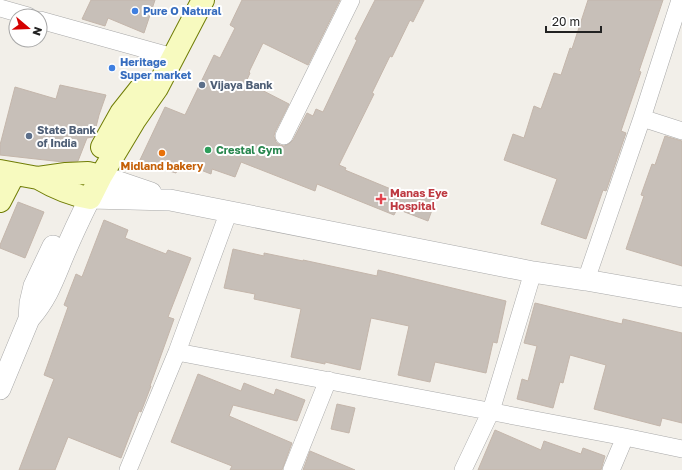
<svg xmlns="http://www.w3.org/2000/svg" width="682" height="470" font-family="'Golos Text',sans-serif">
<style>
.building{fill:#c7bfb8;stroke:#c4b6ab}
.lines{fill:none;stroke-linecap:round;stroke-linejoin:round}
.minor-casing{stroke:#a9a9a9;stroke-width:18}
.tertiary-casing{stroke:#a9a9a9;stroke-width:22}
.secondary-casing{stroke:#707d05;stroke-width:24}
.minor{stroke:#fff;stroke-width:17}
.tertiary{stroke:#fff;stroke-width:21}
.secondary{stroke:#f7fabf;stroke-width:22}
.shop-dot{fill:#3f7fe0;stroke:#fff;stroke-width:1.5}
.service-dot{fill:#5c6f8a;stroke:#fff;stroke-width:1.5}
.leisure-dot{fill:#2e9e5b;stroke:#fff;stroke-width:1.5}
.food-dot{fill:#e8710a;stroke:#fff;stroke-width:1.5}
.health-dot{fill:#e0444e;stroke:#fff;stroke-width:1.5}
.labels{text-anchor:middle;stroke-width:4;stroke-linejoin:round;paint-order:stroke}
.shop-label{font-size:11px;font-weight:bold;fill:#366cbe;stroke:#fff;text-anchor:start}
.service-label{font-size:11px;font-weight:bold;fill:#4e5e75;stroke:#fff;text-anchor:start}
.leisure-label{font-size:11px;font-weight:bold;fill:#27864d;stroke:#fff;text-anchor:start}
.food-label{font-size:11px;font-weight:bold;fill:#c56008;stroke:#fff}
.health-label{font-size:11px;font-weight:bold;fill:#be3a42;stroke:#fff;text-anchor:start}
</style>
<rect width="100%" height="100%" fill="#f2efe9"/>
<path class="building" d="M91 0H155L144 33 108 18 105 26 82 19Z
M242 0H340L308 65 263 43 249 72 250 73 246 82 289 104 275 132 274 136 276 142 280 145 284 146 289 144 293 140 307 113 313 116 316 109 323 112 357 40 355 39 375 0H424L413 22 410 20 392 57 390 56 372 93 374 94 339 165 346 168 345 170 410 197 413 190 436 199 428 221 397 209 394 215 317 184 315 191 241 162 235 177 212 169 211 174 180 162 176 173 139 162 165 107 185 115 214 55 220 58 235 28 230 25Z
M588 0H663L639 71 641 72 621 131 626 133 606 191 603 190 586 239 541 224 557 179 504 160 513 134 524 138 534 106 541 109 554 73 561 75 570 48 572 49Z
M60 85 106 95 99 115 94 135 93 137 87 138 78 161 63 162 0 155V145L15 87 56 99Z
M665 136 682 141V266L626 249 644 196 641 195 652 164 655 165Z
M18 202 44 212 25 258 0 248V245Z
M104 220 128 230 125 238 166 254 168 250 191 258 168 317 174 319 150 386H151L141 412 139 411 121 458 68 437 55 470H19L54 379 44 375 68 307 64 305 76 274 82 277Z
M233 249 264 256V253L303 261V260L377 276 378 270 506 301 497 343 493 342 486 373 435 362 430 382 398 375 409 326 371 318 360 370 325 362V364L291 357 301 309 254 299 255 294 224 288Z
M535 303 622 324 623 319 682 333V423L662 418 660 426 594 409 606 365 570 355 563 383 560 382 553 408 517 399 522 379 528 381 537 346 524 343Z
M198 374 241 391 244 383 274 395 276 389 305 400 297 421 233 405 229 416 292 443 282 470H230L232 466 171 442Z
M337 404 355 408 349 433 331 429Z
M495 430 541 450 544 441 581 454 583 448 605 456 601 470H478Z
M310 451 355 470H303Z"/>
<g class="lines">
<g class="minor-casing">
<path id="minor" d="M0 8 28 16
M40 20 173 57
M642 118 682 131
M284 136 351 0
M586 280 642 118 680 0
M177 352 625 437 682 449
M128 470 177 352 229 211
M292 470 328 380
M463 470 491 411 533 272
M611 470 625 437"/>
</g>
<g class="tertiary-casing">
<path id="tertiary" d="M101 176 151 193
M29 319C48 297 53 280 64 254 72 235 81 216 90 198L170 200 533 272 586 280 682 297
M0 389 29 319 30 303 34 286 53 246"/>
</g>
<g class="secondary-casing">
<path id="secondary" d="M102 147 121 113 144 84
M0 171 38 178 66 174 88 173 101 176
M38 178C55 188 71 195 90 198L101 176 134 121 157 88 203 0
M0 201 14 174"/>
</g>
<use href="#minor" class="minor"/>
<use href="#tertiary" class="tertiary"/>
<use href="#secondary" class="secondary"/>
</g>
<g class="shop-dot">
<circle cx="135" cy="11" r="4"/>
<circle cx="112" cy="68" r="4"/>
</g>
<g class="service-dot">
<circle cx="202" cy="85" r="4"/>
<circle cx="29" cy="136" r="4"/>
</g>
<circle class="leisure-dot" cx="208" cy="150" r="4"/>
<circle class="food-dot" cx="162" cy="153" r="4"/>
<path class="health-dot" d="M379 193h4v4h4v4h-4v4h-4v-4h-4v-4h4z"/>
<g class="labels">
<g class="shop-label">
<text x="143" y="15">Pure O Natural</text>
<text x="120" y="66">Heritage<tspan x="120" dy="13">Super market</tspan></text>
</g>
<g class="service-label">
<text x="210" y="89">Vijaya Bank</text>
<text x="37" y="134">State Bank<tspan x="37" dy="13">of India</tspan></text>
</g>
<g class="leisure-label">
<text x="216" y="154">Crestal Gym</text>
</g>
<g class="food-label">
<text x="162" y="170">Midland bakery</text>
</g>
<g class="health-label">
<text x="390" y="197">Manas Eye<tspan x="390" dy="13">Hospital</tspan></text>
</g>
</g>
<g transform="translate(28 28) rotate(109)"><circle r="19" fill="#ffffff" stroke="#a7a7a7"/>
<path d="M0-3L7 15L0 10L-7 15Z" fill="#d40000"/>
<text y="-6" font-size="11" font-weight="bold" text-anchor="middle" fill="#222222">N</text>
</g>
<path d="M546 26v6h55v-6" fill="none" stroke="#222222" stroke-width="2"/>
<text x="552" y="26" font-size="12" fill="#222222" stroke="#ffffff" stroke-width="3" paint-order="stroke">20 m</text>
</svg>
